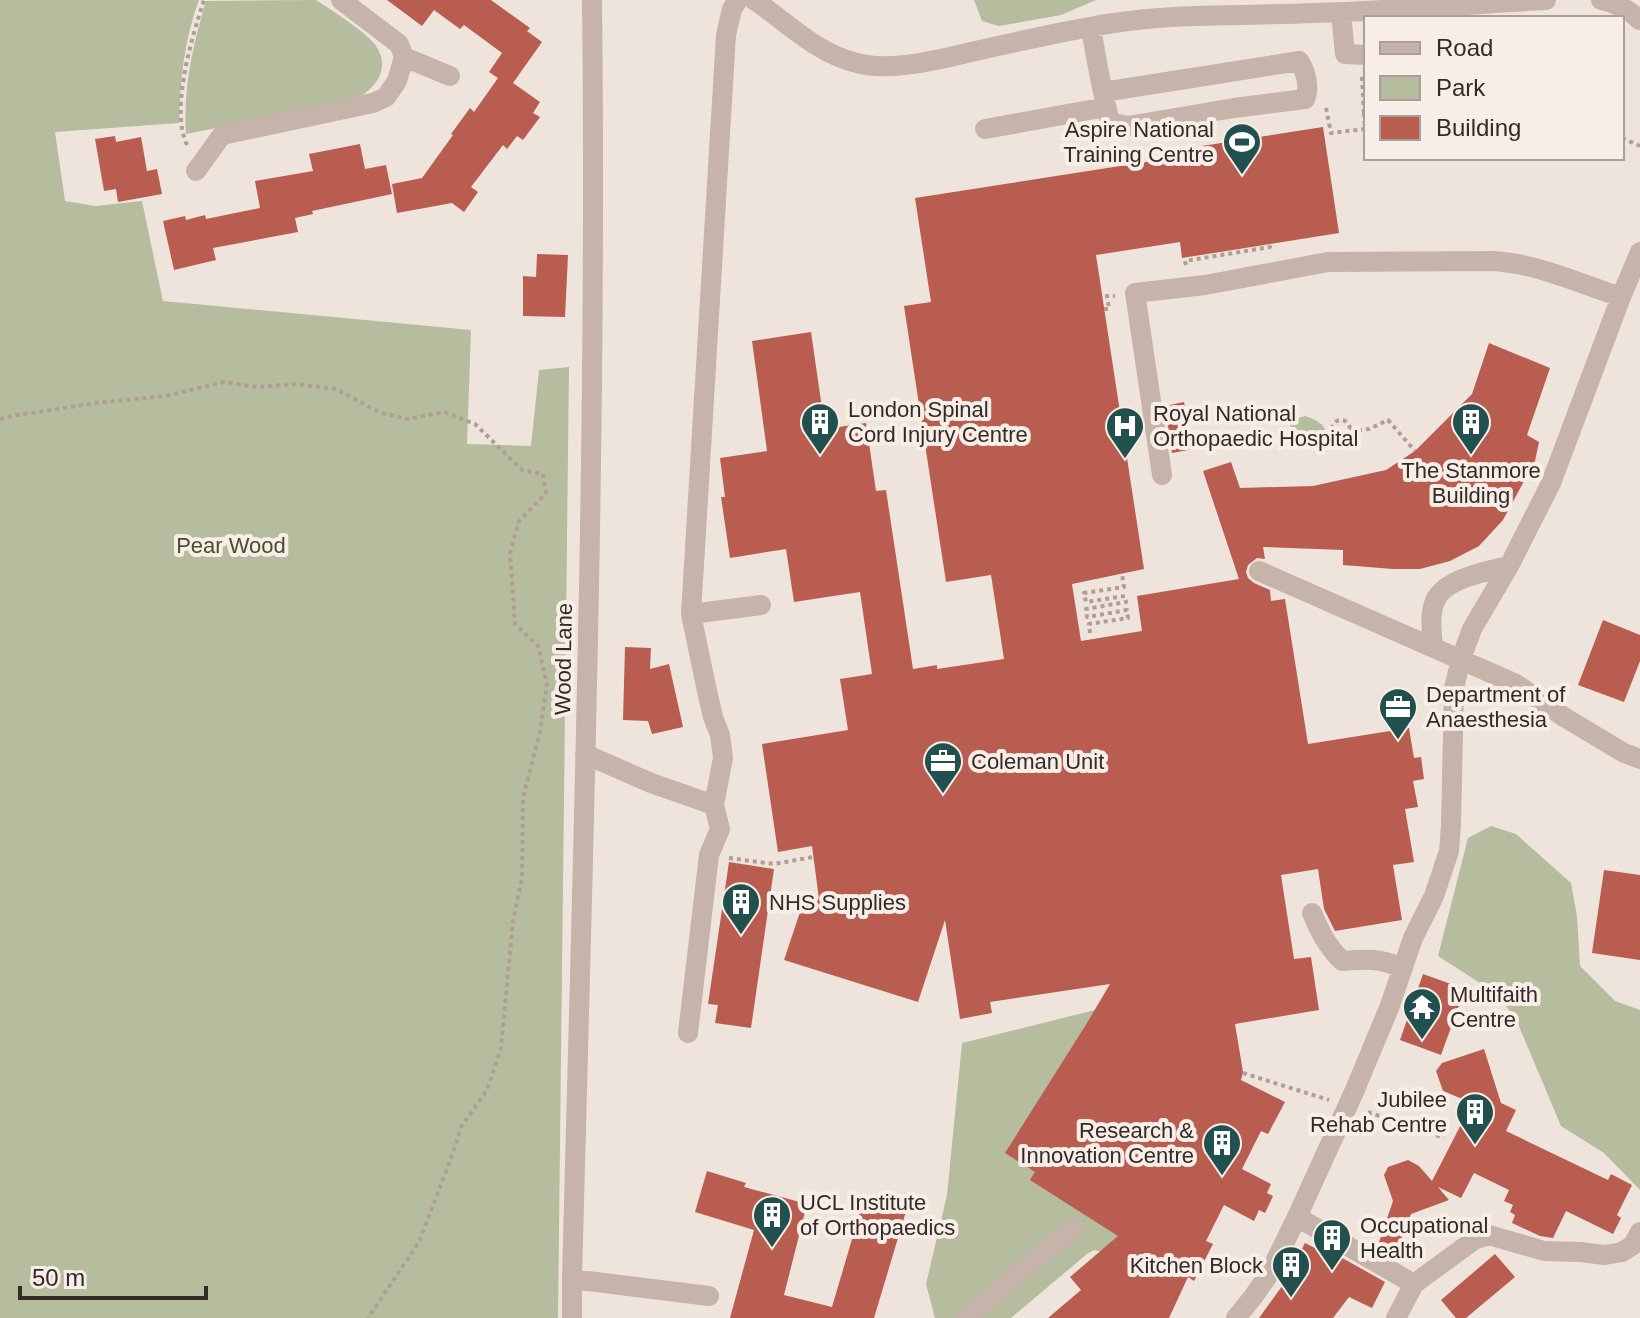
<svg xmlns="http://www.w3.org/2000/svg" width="1640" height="1318" font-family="Arial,sans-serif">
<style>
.green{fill:#b6bc9e}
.building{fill:#b85d50}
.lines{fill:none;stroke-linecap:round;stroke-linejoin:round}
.path{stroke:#b19d94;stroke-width:4;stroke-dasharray:4 4;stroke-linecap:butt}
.minor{stroke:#c6b3a9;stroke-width:20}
.labels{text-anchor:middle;stroke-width:8;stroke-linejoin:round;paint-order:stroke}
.poi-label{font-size:22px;fill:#342a28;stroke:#f7eee8;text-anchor:start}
.park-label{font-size:22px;fill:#474f2f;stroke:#f7eee8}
.street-label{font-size:22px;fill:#342a28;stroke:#f7eee8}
</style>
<rect width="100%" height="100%" fill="#efe4dc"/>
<path class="green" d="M0 0H199C184 40 180 81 179 123L55 132 65 201 95 206 142 201 163 301 471 330 467 444 531 446 539 370 569 367 558 1318H0Z
M316 0C330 9 369 34 376 46 392 70 374 90 353 101L186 134C183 87 193 45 206 1Z
M974 0H1096L1061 15 999 26 982 21Z
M1305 416C1336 426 1329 442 1301 445L1292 435 1290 424 1292 420Z
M1491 826 1516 834 1571 883 1577 916 1580 966 1615 1001 1640 1010V1190L1604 1153 1561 1126 1515 1017 1494 992 1438 956 1468 838Z
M1176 990 1133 1220 1103 1252 1094 1250 1087 1254 1011 1318H935L926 1284 947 1195 962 1043Z"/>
<path class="building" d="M387 0H491L530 28 527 31 542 42 513 83 540 102 533 113 540 117 523 140 517 136 507 149 503 145 471 187 478 192 464 212 452 203 397 213 392 184 422 178 453 135 451 134 470 108 474 112 498 78 489 72 502 53 464 25 460 29 434 10 422 26Z
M1323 127 1339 233 1182 258 1180 242 1096 255 1144 569 1072 584 1081 641 1142 631 1137 596 1239 579 1203 471 1231 462 1240 488 1313 486 1386 470 1415 451 1472 394 1489 343 1550 368 1527 435 1539 442 1535 461 1503 520 1479 546 1450 561 1420 569H1393L1343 565V550L1263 547 1265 559 1257 558 1248 565 1246 572 1248 578 1254 583 1270 590 1271 601 1285 599 1308 744 1409 728 1414 758 1421 757 1424 779 1413 781 1418 807 1405 809 1414 862 1393 865 1402 920 1335 931 1324 909 1318 869 1281 875 1294 959 1311 957 1319 1010 1235 1024 1243 1072 1241 1080 1285 1102 1268 1134 1261 1131 1242 1169 1271 1184 1267 1193 1273 1196 1265 1213 1259 1210 1254 1221 1224 1205 1206 1241 1213 1244 1194 1281 1188 1277 1169 1318H1048L1081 1290 1070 1277 1118 1236 1030 1180 1035 1172 1005 1153 1087 1023 1110 984 990 1002 992 1013 960 1019 945 920 918 1002 784 960 806 894 819 899 812 846 778 852 762 744 848 730 840 679 872 674 860 592 794 602 786 549 730 558 721 497H725L720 458 767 451 752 341 811 332 825 429 866 423 876 491 886 490 913 669 937 665V669L1004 659 991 575 946 582 904 306 931 302 915 198 1165 159 1164 152Z
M115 136 116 142 141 137 147 171 157 169 162 194 118 202 116 189 104 191 95 139Z
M360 144 365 169 386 165 392 194 312 211 313 214 295 218 298 232 213 248 216 260 174 270 163 221 185 216 186 220 205 215 206 219 260 208 255 181 313 171 309 154Z
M537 254 568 255 565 317 523 316V276L536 277Z
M1184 402 1193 449 1172 453 1165 406Z
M1603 620 1640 635V661L1624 702 1578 685Z
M625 647 651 648 650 669 669 664 683 727 652 734 648 721 623 720Z
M729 862 774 869 751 1028 715 1023 718 1005 708 1004Z
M1604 870 1640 875V960L1592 953Z
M1423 974 1465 989 1441 1055 1400 1040Z
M1484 1049 1501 1103 1516 1110 1506 1131 1608 1180 1611 1174 1632 1185 1617 1215 1621 1218 1613 1234 1566 1211 1553 1238 1540 1236 1512 1223 1515 1215 1510 1212 1513 1205 1504 1201 1509 1190 1474 1173 1461 1198 1438 1187 1449 1200 1411 1214 1394 1258 1377 1248 1393 1201 1384 1175 1388 1167 1408 1160 1419 1166 1432 1181 1472 1103 1443 1091 1436 1071 1442 1063Z
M707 1171 746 1183 744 1187 807 1204 784 1295 832 1307 865 1195 907 1208 874 1318H730L754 1230 695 1212Z
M1305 1243 1319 1250 1321 1246 1385 1282 1372 1308 1349 1297 1333 1318H1259L1285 1282Z
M1495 1254 1515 1277 1466 1318H1456L1441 1300Z"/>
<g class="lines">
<path class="path" d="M1362 77 1364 114
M1326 108 1331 133 1365 129 1364 114H1366
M1622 138 1640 146
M187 145C170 109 192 37 204 0
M1186 265 1185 261 1270 247V244
M1104 309H1109L1107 296H1115
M0 419 18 415 96 403 165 396 224 382 258 387 297 384 336 389 381 413 408 419 444 412 475 424 522 470 543 474 546 493 519 521 510 553 515 624 538 646 547 685 540 731 523 797 522 878 513 921 501 1048 487 1090 461 1127 454 1150 419 1242 368 1318
M1332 429a9 9 0 1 1 18 0a9 9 0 1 1-18 0Z
M1350 431 1369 429 1388 420 1415 451
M1090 633 1089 624 1128 618 1127 610 1087 617 1086 609 1126 602 1125 596 1086 602 1084 593 1124 587 1122 574
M729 858 774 864 813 857
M1243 1073 1329 1100
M1368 1112 1444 1138"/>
<path class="minor" d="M754 0C787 22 817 54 857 63 891 72 937 60 971 52 1018 42 1066 30 1114 23 1180 13 1248 16 1315 13 1392 11 1469 4 1546 0
M1601 0C1616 3 1629 10 1640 20
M1341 13 1345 54 1366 55
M1091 27C1096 59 1102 91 1110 122L1128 126 1234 108 1305 99C1310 88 1306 71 1299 61L1103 92
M404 57 450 76
M985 129 1106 107
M196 171 222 135 373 103 386 97 397 81 404 57 399 44 341 0
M1162 475 1135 293 1205 285 1328 262 1491 261C1537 263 1578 283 1621 297
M1259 571 1516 684 1564 717 1624 753 1640 759
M691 614 761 605
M1433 646C1432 632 1429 615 1435 601 1444 579 1487 571 1509 566
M585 754 651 783 714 805
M1312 913C1320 932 1327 946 1342 961 1367 959 1380 958 1402 968
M688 1033 709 855 720 829 714 805 723 758 720 735 713 717 707 691 691 614 726 35 732 9 738 0
M1297 1217 1414 1284
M572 1279 709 1296
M572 1318V1279C583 853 597 426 592 0
M966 1318 1073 1228
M1236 1318 1253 1297 1269 1274 1297 1217 1354 1092 1389 1008 1413 938 1434 896 1449 851 1451 825 1454 688 1461 659 1472 629 1509 566 1551 483 1621 297 1640 252
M1396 1318 1414 1284 1474 1240 1489 1235 1544 1251 1580 1252 1605 1255 1622 1252 1633 1245 1640 1232"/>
</g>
<defs>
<g id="stadium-pin" transform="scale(2)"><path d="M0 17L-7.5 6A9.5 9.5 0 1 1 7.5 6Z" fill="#22504e" stroke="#f7eee8"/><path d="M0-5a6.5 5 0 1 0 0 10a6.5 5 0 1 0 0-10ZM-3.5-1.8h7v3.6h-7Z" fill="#fff"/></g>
<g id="building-pin" transform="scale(2)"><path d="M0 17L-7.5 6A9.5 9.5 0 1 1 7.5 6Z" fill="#22504e" stroke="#f7eee8"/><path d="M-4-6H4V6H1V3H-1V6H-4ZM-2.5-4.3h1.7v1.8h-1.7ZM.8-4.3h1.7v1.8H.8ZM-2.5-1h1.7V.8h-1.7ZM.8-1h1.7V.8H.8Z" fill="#fff"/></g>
<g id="hospital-pin" transform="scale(2)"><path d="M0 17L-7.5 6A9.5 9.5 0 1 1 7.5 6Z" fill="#22504e" stroke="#f7eee8"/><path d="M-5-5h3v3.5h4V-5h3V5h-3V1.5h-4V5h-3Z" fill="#fff"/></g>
<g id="office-pin" transform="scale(2)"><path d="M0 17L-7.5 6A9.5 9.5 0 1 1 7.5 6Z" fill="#22504e" stroke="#f7eee8"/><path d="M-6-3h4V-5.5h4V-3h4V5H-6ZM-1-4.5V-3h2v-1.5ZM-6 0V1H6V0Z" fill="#fff"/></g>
<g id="temple-pin" transform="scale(2)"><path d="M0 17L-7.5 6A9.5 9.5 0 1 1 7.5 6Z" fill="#22504e" stroke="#f7eee8"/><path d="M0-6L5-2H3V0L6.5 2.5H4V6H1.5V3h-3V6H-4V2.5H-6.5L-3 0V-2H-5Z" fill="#fff"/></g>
</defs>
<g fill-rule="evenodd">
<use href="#stadium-pin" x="1242" y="142"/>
<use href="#building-pin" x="820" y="422"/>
<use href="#building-pin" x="1471" y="422"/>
<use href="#hospital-pin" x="1125" y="426"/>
<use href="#office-pin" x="1398" y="707"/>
<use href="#office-pin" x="943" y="761"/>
<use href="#building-pin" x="741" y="902"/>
<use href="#temple-pin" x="1422" y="1007"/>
<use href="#building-pin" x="1475" y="1112"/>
<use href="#building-pin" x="1222" y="1143"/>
<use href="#building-pin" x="772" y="1215"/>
<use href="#building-pin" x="1332" y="1238"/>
<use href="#building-pin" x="1291" y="1265"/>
</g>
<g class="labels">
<g class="poi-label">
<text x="1214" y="137" text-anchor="end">Aspire National<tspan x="1214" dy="25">Training Centre</tspan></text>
<text x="848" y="417">London Spinal<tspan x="848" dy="25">Cord Injury Centre</tspan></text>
<text x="1153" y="421">Royal National<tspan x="1153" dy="25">Orthopaedic Hospital</tspan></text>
<text x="1471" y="478" text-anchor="middle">The Stanmore<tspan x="1471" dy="25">Building</tspan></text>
<text x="1426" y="702">Department of<tspan x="1426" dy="25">Anaesthesia</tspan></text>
<text x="971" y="769">Coleman Unit</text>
<text x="769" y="910">NHS Supplies</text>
<text x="1450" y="1002">Multifaith<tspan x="1450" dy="25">Centre</tspan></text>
<text x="1447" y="1107" text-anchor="end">Jubilee<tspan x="1447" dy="25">Rehab Centre</tspan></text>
<text x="1194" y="1138" text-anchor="end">Research &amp;<tspan x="1194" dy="25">Innovation Centre</tspan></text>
<text x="800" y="1210">UCL Institute<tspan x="800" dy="25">of Orthopaedics</tspan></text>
<text x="1360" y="1233">Occupational<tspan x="1360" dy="25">Health</tspan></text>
<text x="1263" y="1273" text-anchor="end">Kitchen Block</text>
</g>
<g class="park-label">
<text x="231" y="553">Pear Wood</text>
</g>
<g class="street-label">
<text transform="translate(563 659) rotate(-89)" y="8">Wood Lane</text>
</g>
</g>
<rect x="1364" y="16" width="260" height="144" fill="#f7eee8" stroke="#a9a09b" stroke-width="2"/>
<rect x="1380" y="42" width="40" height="12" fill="#c6b3a9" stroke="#a9a09b" stroke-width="2"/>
<text x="1436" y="56" font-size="24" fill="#342a28">Road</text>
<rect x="1380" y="76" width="40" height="24" fill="#b6bc9e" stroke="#a9a09b" stroke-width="2"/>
<text x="1436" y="96" font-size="24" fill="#342a28">Park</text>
<rect x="1380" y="116" width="40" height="24" fill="#b85d50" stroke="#a9a09b" stroke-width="2"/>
<text x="1436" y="136" font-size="24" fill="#342a28">Building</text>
<path d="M20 1286v12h186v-12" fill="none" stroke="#342a28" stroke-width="4"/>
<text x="32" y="1286" font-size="24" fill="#342a28" stroke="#f7eee8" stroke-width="6" paint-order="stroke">50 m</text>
</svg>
